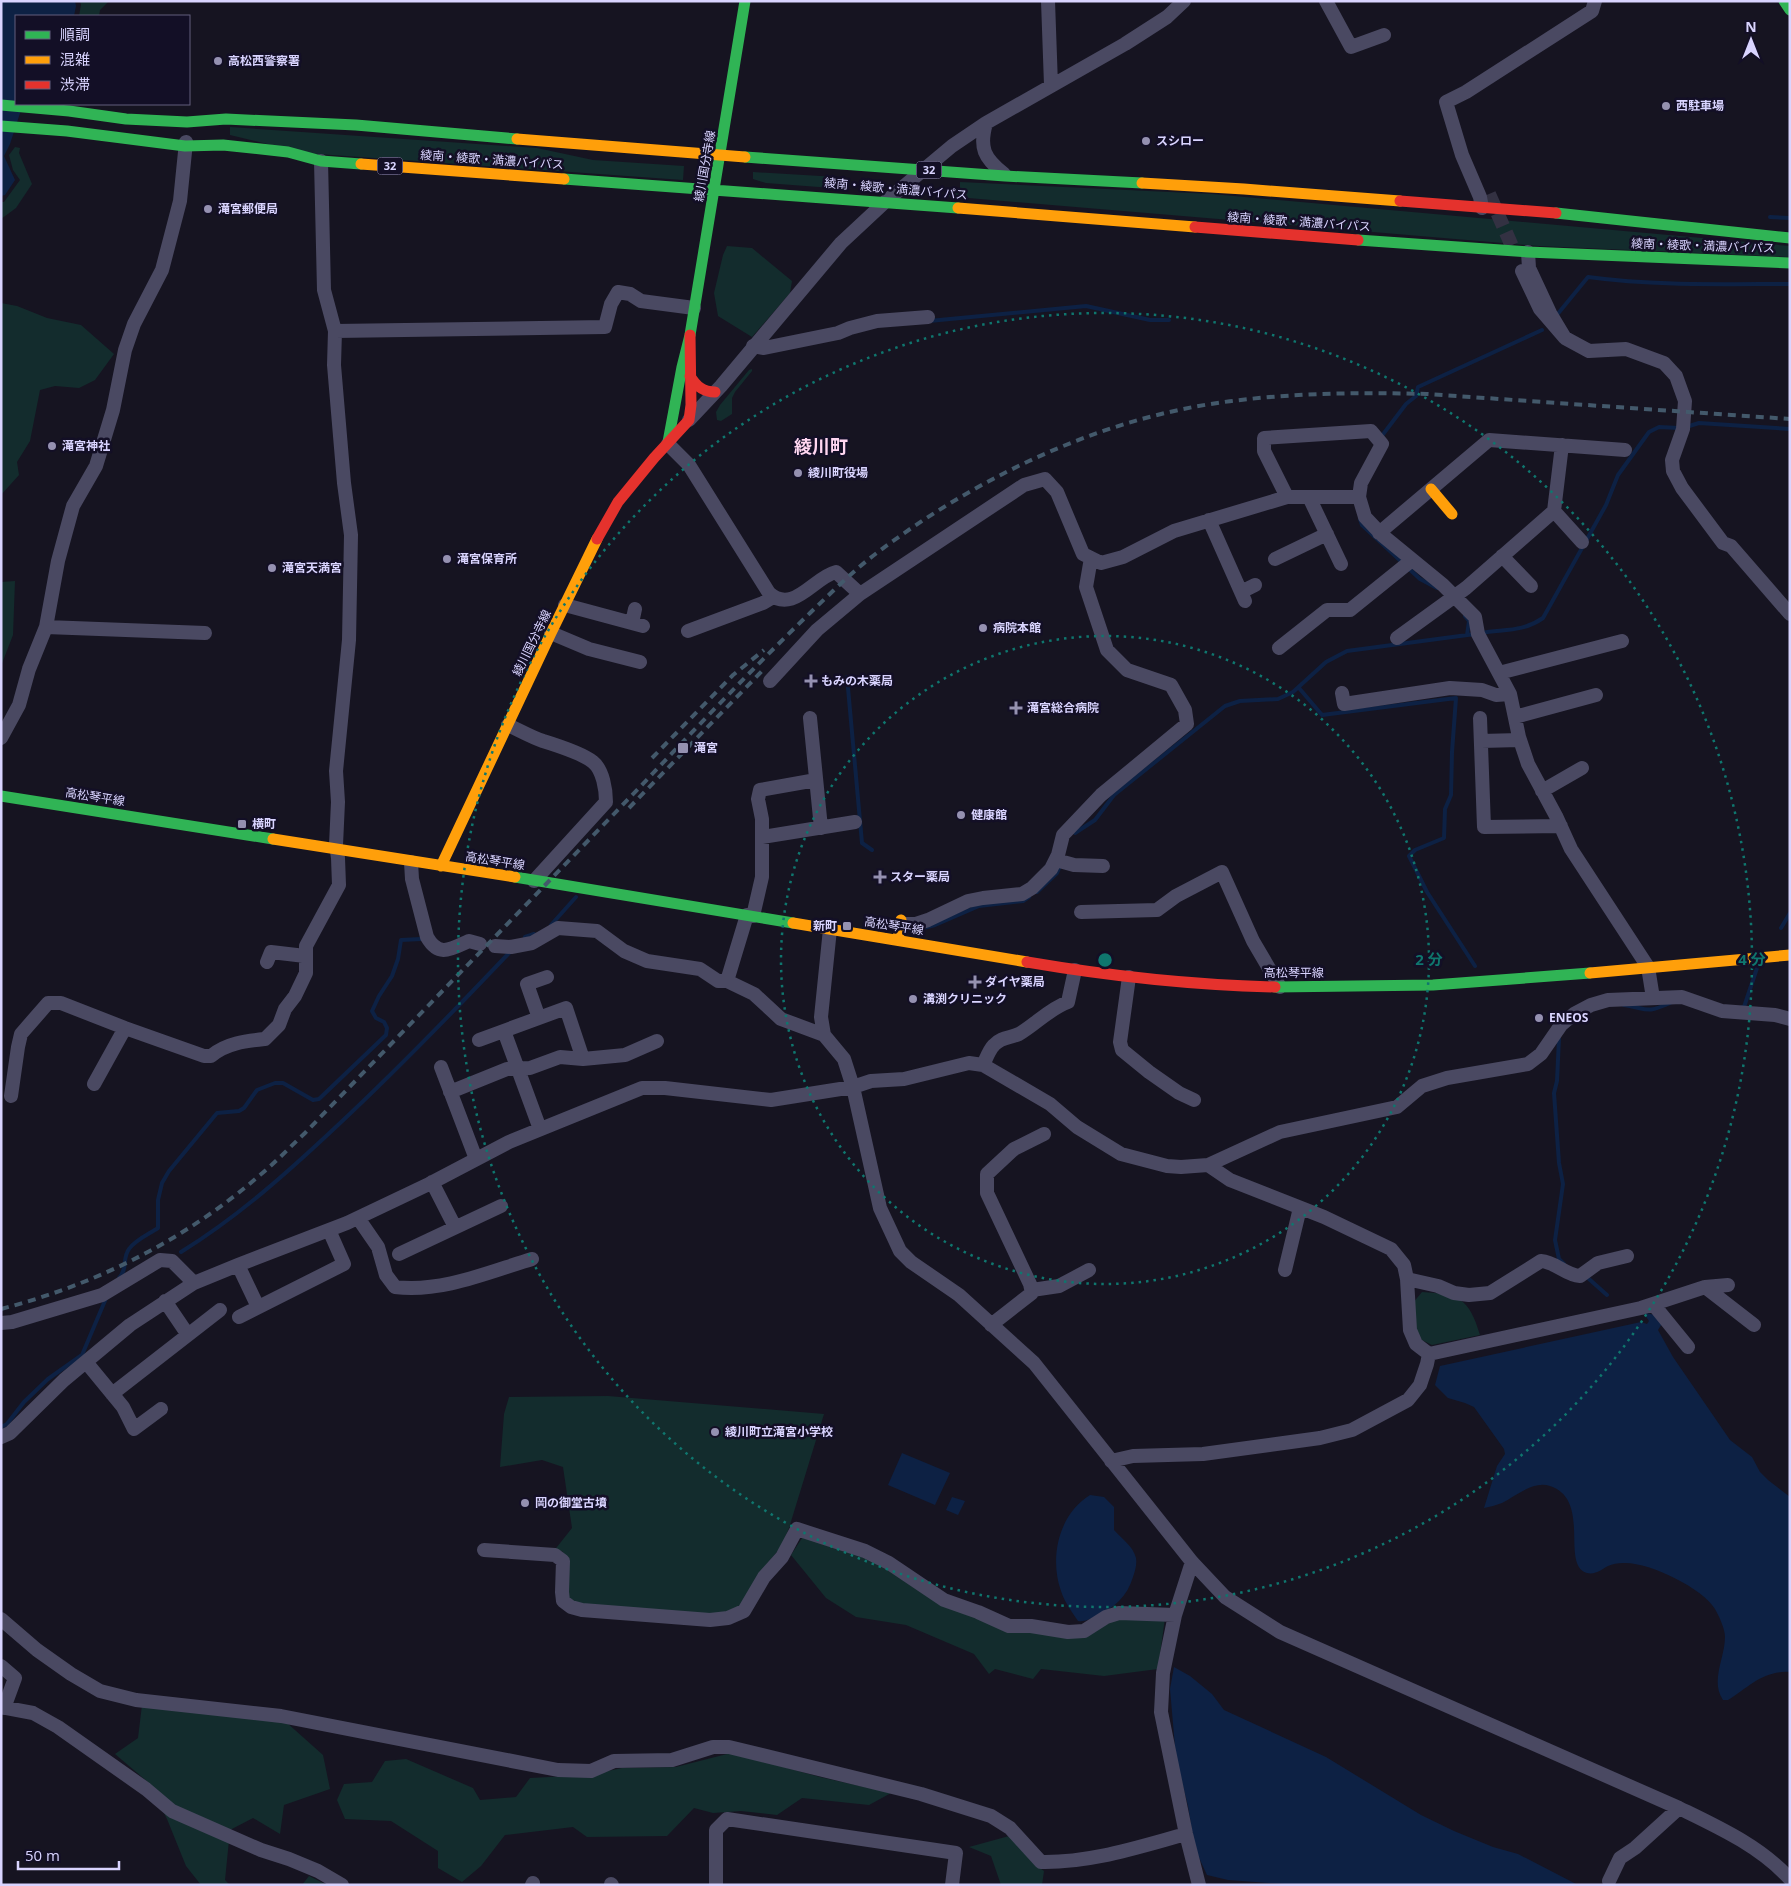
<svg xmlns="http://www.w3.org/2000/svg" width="1791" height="1886" font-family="'Open Sans','Noto Sans JP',sans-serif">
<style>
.green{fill:#132c2d}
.water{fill:#0d2144}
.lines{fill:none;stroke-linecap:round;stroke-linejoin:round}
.stream{stroke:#0d2144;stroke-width:4}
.street-tunnel{stroke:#333142;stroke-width:14;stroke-dasharray:14 7;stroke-linecap:butt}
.street{stroke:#4a4962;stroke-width:14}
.fast{stroke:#30b455;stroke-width:11}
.slow{stroke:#ff9f0a;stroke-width:11}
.jam{stroke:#e5322d;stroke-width:11}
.rail{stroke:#43596b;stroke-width:4;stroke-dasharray:8 6;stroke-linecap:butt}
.ring{fill:none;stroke:#0f766e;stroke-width:2.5;stroke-dasharray:2.5 5}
.poi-dot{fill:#9591b1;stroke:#130f26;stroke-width:2}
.labels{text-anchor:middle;stroke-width:5;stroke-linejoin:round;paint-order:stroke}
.shield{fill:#130f26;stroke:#9e99be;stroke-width:1}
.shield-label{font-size:11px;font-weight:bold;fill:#d9d4ff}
.poi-label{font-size:12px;font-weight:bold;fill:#d9d4ff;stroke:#130f26;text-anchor:start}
.street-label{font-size:12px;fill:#d9d4ff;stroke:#130f26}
.district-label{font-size:18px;font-weight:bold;fill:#ffd6f0;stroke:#130f26}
.centre{fill:#0f766e;stroke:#130f26;stroke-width:2.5}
.ring-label{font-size:15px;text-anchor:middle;font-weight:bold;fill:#0f766e;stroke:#130f26;stroke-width:5;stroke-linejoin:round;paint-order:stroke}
</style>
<rect width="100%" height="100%" fill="#161421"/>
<path class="green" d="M80 1H109L100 10 99 16H79L81 5Z
M230 127 537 148 593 160 684 166 683 180 304 153 230 135Z
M15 147 20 148 19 153 32 184 16 208 1 219V202H4L20 180 13 170 9 155Z
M753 172 837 177 832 188 766 183 753 179Z
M960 182 1212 194 1790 246V257L1539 246 945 196 944 194 960 189Z
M727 246 752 248 792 281 790 293 752 337 718 316 714 293 723 255Z
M1 303 17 306 47 318 81 325 114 354 95 380 79 388 55 386 40 390 30 441 17 462 19 475 1 495Z
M752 369V371L735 392 732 398V414L721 421 717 420 716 412 720 405 749 370Z
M15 581 13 635 1 666V582Z
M1422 1292C1459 1294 1469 1298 1480 1335L1432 1345 1420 1339 1414 1328 1412 1304Z
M608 1396 824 1414 789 1528 781 1547 766 1565 745 1600 737 1608 723 1615 583 1606 569 1599 567 1558 562 1551 553 1552 572 1528 563 1467 542 1460 500 1467 504 1414 509 1397Z
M806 1532 865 1555 936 1602 1066 1637 1119 1617 1165 1618 1158 1669 1104 1676 1041 1669 1033 1679 995 1669 989 1674 974 1654 906 1625 856 1617 826 1598 791 1555Z
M142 1705 286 1722 323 1755 330 1789 284 1805 280 1834 253 1818 230 1830 225 1880 230 1885H201L186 1866 167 1819 149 1783 115 1754 138 1738Z
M731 1753 820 1777 891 1793 869 1805 802 1798 777 1815 741 1811 713 1813 694 1808 667 1836 587 1837 573 1827 505 1835 481 1866 462 1882 438 1868V1851L391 1821 345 1819 337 1800 344 1784 372 1782 385 1761 406 1759 473 1788 480 1800 516 1797 530 1778 589 1775 622 1768 676 1767Z
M1009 1836 1034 1864 1044 1871 1042 1885H1001L991 1856 969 1847Z
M309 1876 327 1885H302Z"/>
<path class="water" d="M1 1H75L76 6 74 16H16V104H23L10 144 4 156 15 180 5 195 1 196Z
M1646 1313 1655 1315 1663 1322 1658 1330 1673 1357 1730 1440 1752 1457 1760 1472 1768 1480 1790 1497V1672C1763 1670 1749 1687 1728 1700H1723C1710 1681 1725 1658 1725 1637 1725 1629 1719 1616 1715 1609 1703 1588 1647 1561 1623 1563 1618 1563 1612 1564 1608 1566 1602 1569 1596 1575 1587 1573 1560 1565 1592 1500 1550 1486 1534 1480 1516 1496 1502 1503 1496 1505 1490 1507 1484 1508L1497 1466 1505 1454 1504 1449 1474 1407 1465 1403 1448 1398 1435 1385 1440 1366 1641 1322 1647 1324 1649 1321 1645 1315Z
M902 1453 950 1473 935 1505 888 1485Z
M1090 1495 1104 1497 1114 1507V1530C1122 1539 1133 1546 1136 1558 1137 1565 1135 1571 1133 1577 1127 1597 1114 1608 1096 1616 1090 1619 1085 1622 1078 1621 1072 1612 1064 1601 1061 1591 1049 1557 1059 1514 1090 1495Z
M952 1497 965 1501 958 1515 946 1510Z
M1174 1667 1190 1676 1212 1694 1224 1710 1326 1757 1421 1815 1454 1831 1493 1847 1518 1854 1578 1885H1298L1228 1880 1207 1875 1195 1849 1188 1806 1176 1758 1170 1689Z"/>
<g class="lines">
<path class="stream" d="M1770 217 1790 218
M1556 316 1588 277C1655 286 1723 284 1790 284
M929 321 1086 306 1150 320H1169
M1686 427 1699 423 1790 429
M1381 437 1406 404 1416 396 1418 387 1542 330
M1360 519 1362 525 1420 579 1437 588
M1465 616 1469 621 1467 635
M1481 633C1505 629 1523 632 1543 618L1606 505 1618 475 1649 432 1659 427 1679 428
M847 677 862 843 872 850
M1299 688 1322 715 1456 698 1452 752 1451 795 1445 809 1444 838 1415 850 1409 856 1427 892 1475 966
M1075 833 1095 820 1114 795 1225 706 1240 701 1278 699 1293 692 1326 662 1347 651 1475 634
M1037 892 1057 873 1060 866
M551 925 576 897
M1781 928 1790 913
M912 931 935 925 979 906 1023 901 1029 897
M525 937 534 934
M1624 1005C1649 1009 1645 1014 1670 1003
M1742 1007H1744L1758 965
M1559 1038 1557 1081 1554 1093 1559 1163 1563 1184 1555 1240 1559 1259 1564 1264
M181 1252C239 1216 288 1172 338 1125 397 1070 454 1011 510 952
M119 1278C128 1269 122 1258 129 1249 135 1240 149 1234 158 1228V1200L162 1183 169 1171 217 1113 239 1111 244 1108 257 1090 275 1083H283L313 1100 319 1099 386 1035 387 1028 384 1022 376 1018 372 1011 379 996 392 976 398 959 401 940 421 939
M1589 1279 1607 1295
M1 1427 7 1424 24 1402 48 1379 82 1355 107 1296"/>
<path class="street-tunnel" d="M1489 194 1515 253"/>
<path class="street" d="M1048 1 1051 85
M1326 1 1351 47 1384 35
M986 123C979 148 984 158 1004 174
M1482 208 1480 197 1462 155 1446 102 1466 92 1592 11 1595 1
M1522 271 1540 309 1565 338 1550 313 1529 268 1528 252
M335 331 605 327 611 304 618 292 630 294 641 301 694 308
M1565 338 1589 351 1626 349 1664 363 1676 376 1685 401 1683 429 1672 460 1673 471 1682 488 1723 543 1731 546 1790 614
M753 346 764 348 838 333 850 328 877 321 928 317
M689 420 721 386 841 243 885 202 952 146 986 123 1125 44 1167 17 1184 1
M668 444 689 465 769 593C793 615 814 577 836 572L860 594 1024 485 1045 479 1057 492 1083 554 1101 563 1123 557 1174 531 1287 497H1359
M1287 497 1264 451V438L1371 431 1382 444 1361 483 1359 497 1365 517 1382 535 1443 585 1475 617 1478 634 1510 694 1519 737 1528 764 1556 816 1571 849 1648 967 1653 998
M1309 497 1341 564
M1554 511 1582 542
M1209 520 1245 601
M1379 533 1489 440 1625 450
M1502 556 1531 586
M1275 559 1327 534
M1241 592 1255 585
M565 605 643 626
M632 623 635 609
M46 627 205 633
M688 631 763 603 773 597
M551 633 589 649 640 662
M1397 638 1466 588 1554 511 1562 445
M1279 648 1327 610H1350L1412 560
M1499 673 1622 641
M770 681 817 630 860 594
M1342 693 1344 704 1450 688 1482 690 1496 695 1510 694
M1515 717 1596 695
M810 718 821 828
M1480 718 1484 827 1561 826
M508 725C519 730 531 737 543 741 556 745 583 754 593 762 603 770 606 790 606 802L534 881
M1 738 19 705 29 669 46 627 58 561 73 506 96 466 113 410 125 350 134 324 162 270 180 201 186 142
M1481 741 1520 740
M1542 791 1582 768
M762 837 855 822
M1056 860 1074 865 1103 866
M411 862 412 879 427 937C439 958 451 949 469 941L480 944
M1081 912 1157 910 1176 896 1222 872 1253 941 1280 987
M747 915 727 981 754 994 781 1019 824 1035
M753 916 762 877V819L758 799 760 790 816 780
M901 924H916L928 920 968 901 983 898 1022 894 1032 888 1051 869 1058 855 1063 835 1101 795 1187 724 1185 710 1171 685 1127 670 1107 650 1086 587 1091 558
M830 929 821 1017 824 1035 844 1059 853 1087 880 1208 900 1251 911 1262 959 1295 1034 1363 1192 1562 1225 1597 1280 1632 1679 1808C1718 1827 1760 1846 1790 1879
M495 946 511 947 532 943 558 928 597 931 624 951 647 961 700 969 718 981H727
M267 962 271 952 305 956
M1129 977 1120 1042 1122 1050 1149 1072 1179 1093 1194 1100
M539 1018 527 984 547 977
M504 1031 540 1129
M479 1040 566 1008 583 1059
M983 1065C986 1059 989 1050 994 1045 1001 1037 1010 1038 1019 1034 1036 1024 1049 1009 1068 1002L1075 970
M441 1067 476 1159
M94 1084 125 1028
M450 1092 507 1069 530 1068 560 1057 583 1059 625 1055 657 1041
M11 1096 18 1047 21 1034 48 1003H61L125 1028 204 1056H211C226 1043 246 1041 265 1039L279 1025 285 1009 295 996 306 973V946L339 885 338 858 336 845 338 802 336 771 349 640 351 535 344 483 334 365 335 331 324 290 321 161
M1208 1165 1280 1132 1397 1107 1422 1086 1447 1078 1528 1064 1541 1054 1561 1025 1574 1014 1591 1005 1608 1000 1682 997 1722 1011 1775 1015 1790 1019
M432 1182 455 1227
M358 1218 378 1247 386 1275 395 1287C441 1293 489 1272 532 1259
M399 1254 501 1206
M238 1265 258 1307
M1285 1270 1300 1208
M1407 1279 1438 1286 1454 1293 1469 1295 1490 1293 1541 1261C1556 1262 1565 1275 1580 1276L1598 1263 1627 1256
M1705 1287 1754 1325
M1032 1290 1059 1286 1089 1270
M165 1301 188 1335
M1653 1304 1688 1347
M239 1317 344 1264 329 1230
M1 1323 12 1322 102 1295 160 1260 172 1261 194 1283
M991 1325 1032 1293 1030 1284 987 1193V1174L1014 1149 1044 1134
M86 1362 123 1407 134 1429 161 1409
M112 1394 220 1310
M1 1437 10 1433 64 1380 130 1325 194 1283 238 1265 347 1223 429 1184 509 1142 642 1088H665L771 1100 853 1087 871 1081 904 1079 969 1063 983 1065 1050 1104 1077 1127 1121 1154 1167 1166 1181 1167 1208 1165 1230 1180 1324 1217 1391 1249 1404 1265 1407 1279 1410 1330 1416 1344 1429 1354
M1111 1461 1133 1456 1203 1454 1320 1438 1352 1430 1408 1400 1420 1385 1427 1364 1429 1354 1641 1308 1705 1287 1728 1285
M484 1550 555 1555 563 1561 562 1592 563 1601 571 1607 582 1610 710 1620 728 1618 744 1611 764 1577 782 1557 797 1529 865 1551 889 1563 944 1600 978 1612 1009 1626H1031L1068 1632 1084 1631 1106 1617 1119 1613 1175 1615
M1192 1562 1175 1615 1163 1673 1161 1712 1186 1834 1199 1885
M1 1619 37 1650 71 1674 100 1691 136 1700 281 1716 558 1770 591 1771 614 1761 672 1760 713 1747H729L921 1794 991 1816 1010 1828 1041 1862C1091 1863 1138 1847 1186 1834
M1 1666 15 1678 4 1708
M1 1707 33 1713 58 1727 146 1789 172 1811 261 1850 289 1859 318 1871 342 1885
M1609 1881 1620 1858 1635 1848 1679 1808
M611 1884 612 1885
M532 1885 533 1883
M716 1885V1830L727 1819 956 1853 952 1885"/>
<path class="fast" d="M1784 1 1790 10
M1 105 69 111 126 119 187 122 226 119 356 125 517 139
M1 126 67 131 185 146 223 145 288 152 321 161 361 164
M745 157 1005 176 1142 183
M564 179 958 208
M1556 213 1790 238
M1358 240 1528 252 1790 263
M668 442 682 367 690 335 745 1
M1 796 273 839
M515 877 793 923
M1275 987 1433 985 1590 973"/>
<path class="slow" d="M517 139 745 157
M361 164 564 179
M1142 183 1244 189 1400 201
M958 208 1195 227
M1431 489 1452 514
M273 839 515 877
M441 866 551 633 597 539
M793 923 1027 962
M898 940 901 920
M1590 973 1790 955"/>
<path class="jam" d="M1400 201 1556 213
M1195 227 1358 240
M690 376C696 386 703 392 715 392
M597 539 618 502 654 458 689 420 691 405 690 335
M1027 962C1109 976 1192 985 1275 987"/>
<path class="rail" d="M652 758 733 675 764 650
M629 808 763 670
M1 1309C97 1284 185 1240 260 1175 276 1162 290 1147 305 1133 416 1018 527 904 638 789 694 730 751 670 810 613 832 592 854 570 878 552 978 477 1099 419 1224 402 1291 393 1359 392 1427 394L1790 419"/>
</g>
<g class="ring">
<circle cx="1105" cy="960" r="324"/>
<circle cx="1105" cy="960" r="647"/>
</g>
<g class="poi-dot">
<circle cx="218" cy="61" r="5"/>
<circle cx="1666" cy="106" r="5"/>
<circle cx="1146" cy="141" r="5"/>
<circle cx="208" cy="209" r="5"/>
<circle cx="52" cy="446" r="5"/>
<circle cx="798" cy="473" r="5"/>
<circle cx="447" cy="559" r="5"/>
<circle cx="272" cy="568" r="5"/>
<circle cx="983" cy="628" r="5"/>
<path d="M808.5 673.5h5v5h5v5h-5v5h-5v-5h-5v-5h5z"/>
<path d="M1013.5 700.5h5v5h5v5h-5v5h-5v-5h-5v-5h5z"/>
<rect x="677" y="742" width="12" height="12" rx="2.5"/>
<circle cx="961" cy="815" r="5"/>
<rect x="237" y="819" width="10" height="10" rx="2.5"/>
<path d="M877.5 869.5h5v5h5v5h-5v5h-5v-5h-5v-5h5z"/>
<rect x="842" y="921" width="10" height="10" rx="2.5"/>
<path d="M972.5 974.5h5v5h5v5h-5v5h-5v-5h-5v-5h5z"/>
<circle cx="913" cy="999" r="5"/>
<circle cx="1539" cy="1018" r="5"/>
<circle cx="715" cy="1432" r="5"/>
<circle cx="525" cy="1503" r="5"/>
</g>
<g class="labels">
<g class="shield">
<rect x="377.5" y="157.5" width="25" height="17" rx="4"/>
<rect x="916.5" y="161.5" width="25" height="17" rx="4"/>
</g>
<g class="shield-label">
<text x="390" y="170">32</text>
<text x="929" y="174">32</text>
</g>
<g class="poi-label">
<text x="228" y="65">高松西警察署</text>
<text x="1676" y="110">西駐車場</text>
<text x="1156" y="145">スシロー</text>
<text x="218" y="213">滝宮郵便局</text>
<text x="62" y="450">滝宮神社</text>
<text x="808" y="477">綾川町役場</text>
<text x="457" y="563">滝宮保育所</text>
<text x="282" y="572">滝宮天満宮</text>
<text x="993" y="632">病院本館</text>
<text x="821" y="685">もみの木薬局</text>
<text x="1027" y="712">滝宮総合病院</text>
<text x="694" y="752">滝宮</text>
<text x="971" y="819">健康館</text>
<text x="252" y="828">横町</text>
<text x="890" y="881">スター薬局</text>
<text x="837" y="930" text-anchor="end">新町</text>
<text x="985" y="986">ダイヤ薬局</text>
<text x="923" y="1003">溝渕クリニック</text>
<text x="1549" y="1022">ENEOS</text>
<text x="725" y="1436">綾川町立滝宮小学校</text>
<text x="535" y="1507">岡の御堂古墳</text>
</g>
<g class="street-label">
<text transform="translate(492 160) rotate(4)" y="4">綾南・綾歌・満濃バイパス</text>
<text transform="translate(705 166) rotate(-80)" y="4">綾川国分寺線</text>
<text transform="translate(896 189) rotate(5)" y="4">綾南・綾歌・満濃バイパス</text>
<text transform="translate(1299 222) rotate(4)" y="4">綾南・綾歌・満濃バイパス</text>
<text transform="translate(1703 246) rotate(2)" y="4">綾南・綾歌・満濃バイパス</text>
<text transform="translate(532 643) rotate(-64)" y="4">綾川国分寺線</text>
<text transform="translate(95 797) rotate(9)" y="4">高松琴平線</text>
<text transform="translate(495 861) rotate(9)" y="4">高松琴平線</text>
<text transform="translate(894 926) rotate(9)" y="4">高松琴平線</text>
<text x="1294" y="977">高松琴平線</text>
</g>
<g class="district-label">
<text x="821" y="453">綾川町</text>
</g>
</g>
<circle cx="1105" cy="960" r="8" class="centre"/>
<g class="ring-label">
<text x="1429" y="965">2 分</text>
<text x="1752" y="965">4 分</text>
</g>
<rect width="1791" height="1886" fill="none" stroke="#d9d4ff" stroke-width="5"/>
<rect x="15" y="15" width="175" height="90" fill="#130f26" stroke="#625e7d"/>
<rect x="25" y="31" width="25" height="8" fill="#30b455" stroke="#625e7d"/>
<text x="60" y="40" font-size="15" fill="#d9d4ff">順調</text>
<rect x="25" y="56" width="25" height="8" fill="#ff9f0a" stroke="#625e7d"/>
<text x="60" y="65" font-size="15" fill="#d9d4ff">混雑</text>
<rect x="25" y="81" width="25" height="8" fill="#e5322d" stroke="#625e7d"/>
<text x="60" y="90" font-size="15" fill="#d9d4ff">渋滞</text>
<g transform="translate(1751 40)" stroke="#130f26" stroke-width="4" paint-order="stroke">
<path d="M0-4L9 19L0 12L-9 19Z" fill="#d9d4ff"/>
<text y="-8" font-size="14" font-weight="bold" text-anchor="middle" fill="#d9d4ff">N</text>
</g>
<path d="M18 1861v8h101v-8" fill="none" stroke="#d9d4ff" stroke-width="2.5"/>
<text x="25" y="1861" font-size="15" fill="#d9d4ff" stroke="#130f26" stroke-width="4" paint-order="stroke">50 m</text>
</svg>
